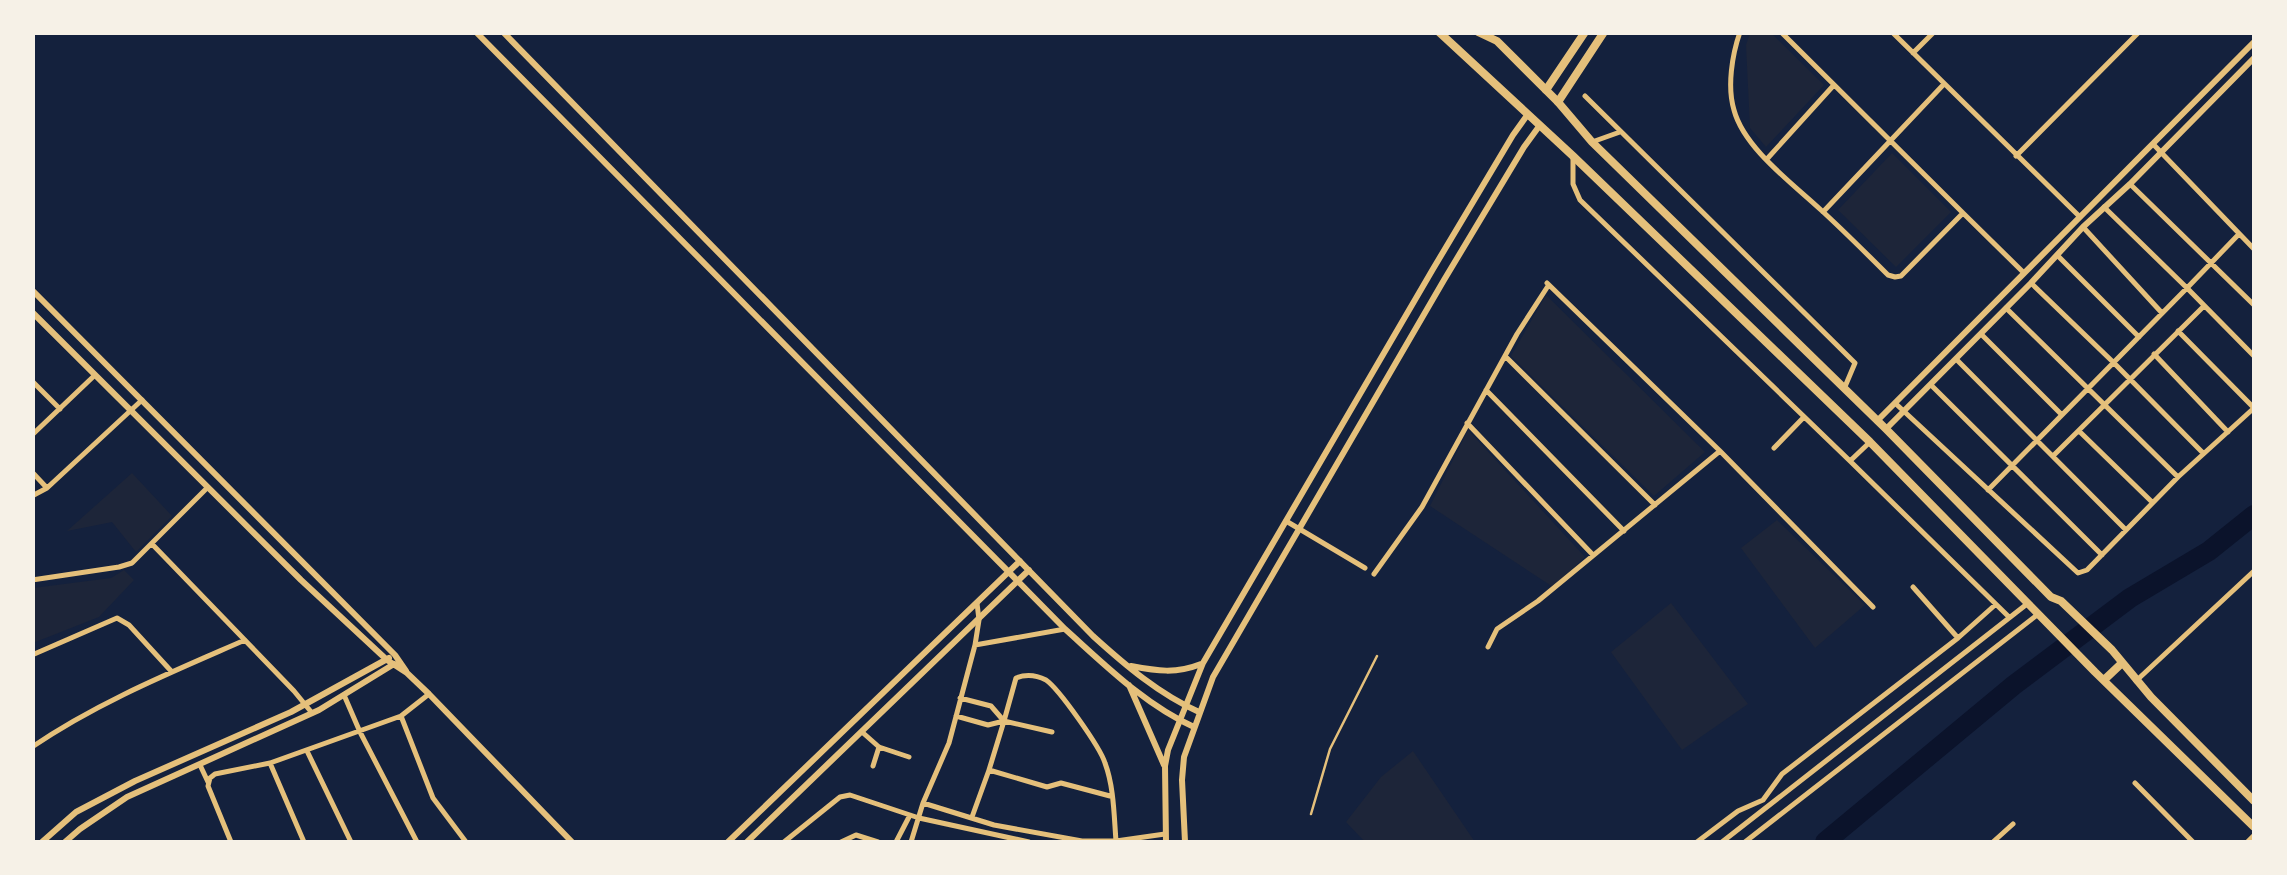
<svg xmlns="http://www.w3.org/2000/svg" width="2287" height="875" font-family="'Space Grotesk',sans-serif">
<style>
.green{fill:#1d2539}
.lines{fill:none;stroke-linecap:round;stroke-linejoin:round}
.river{stroke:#0b132b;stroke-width:20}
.service{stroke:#e5c07b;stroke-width:2.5}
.minor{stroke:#e5c07b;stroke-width:5}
.tertiary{stroke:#e5c07b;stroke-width:6}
.secondary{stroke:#e5c07b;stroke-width:8}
.primary{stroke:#e5c07b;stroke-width:8}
</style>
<rect width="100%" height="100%" fill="#14213d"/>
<path class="green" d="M1750 33H1771L1824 85 1766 147 1750 128 1746 45Z
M1892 153 1951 212 1896 267 1838 210Z
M1546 295 1705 452 1654 496 1511 356Z
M1468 430 1585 557 1553 587 1430 506Z
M132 473 172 516 136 552 112 522 67 531Z
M1777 520 1865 605 1815 648 1741 548Z
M124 570 134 580 99 617 33 643V588L111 578Z
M1671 603 1748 704 1682 750 1611 652Z
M1413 751 1475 842H1365L1346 822 1381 777Z"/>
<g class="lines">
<path class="river" d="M1825 842 2014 685 2130 598 2209 551 2254 515"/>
<path class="service" d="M1311 814 1330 749 1377 656"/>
<path class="minor" d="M1740 32C1732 55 1727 87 1734 110 1744 148 1792 183 1821 210 1844 231 1866 253 1888 275L1895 277 1901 276 1963 213 1781 32
M1892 32 2080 217
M1913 53 1934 32
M1585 96 1855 363 1844 389
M1592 142 1620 132
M2153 144 2254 249
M1573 156V184L1580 200 1850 461
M2016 156 2139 32
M1767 159 1833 86
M2130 184 2254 305
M2104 207 2187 288 2239 234
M1823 212 1944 84
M1963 213 2023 272
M2083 227 2162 313
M2057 255 2139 337
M1547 283 1720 451 1873 607
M2031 283 2113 362 2203 453
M2006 308 2178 477
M2178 331 2253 407
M1981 334 2062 415
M2154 354 2228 432
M1505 356 1655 505
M1956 359 2126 530
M32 381 60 409
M1931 385 2102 555
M1486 390 1624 531
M1895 403 2078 573 2087 570 2178 477 2254 408
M1467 423 1593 555
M2079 431 2152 502
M32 435 95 375
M1870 442 1850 461 2009 617
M1774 448 1804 417
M2054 455 2204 306
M32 472 47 488
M1988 490 2187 288 2254 356
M32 496 47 488 142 400
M1286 521 1365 568
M152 544 294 691 312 713
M1374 574 1422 507 1517 334 1548 286
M32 580 119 567 132 563 207 488
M1913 587 1958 638
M975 645 1065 629
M1488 647 1497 629 1538 601 1720 451
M32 655 117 618 129 625 172 672
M2136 681 2254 571
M429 694 401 716 433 798 466 842
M344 695 360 732 417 842
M956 716 988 725 1004 721 991 706 960 698
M1004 721 1016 678C1026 674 1036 675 1046 680 1059 689 1100 747 1105 763 1114 787 1114 816 1116 841
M862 732 879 747 909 757
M1052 732 1004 721 989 770 1047 787 1061 783 1110 796
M32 747C98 702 172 672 245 640
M307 751 351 842
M200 765 208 782
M873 766 879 747
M2135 783 2193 842
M923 803 994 825 1082 841H1116L1165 834
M972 817 989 770
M231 842 208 786 210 778 215 774 270 763
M304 842 270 763 401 716
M784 842 840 797 850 795 919 818 1029 842
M841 842 856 835 878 842
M896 842 910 815
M911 842 923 803 949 743 975 645 979 620 977 603
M1697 842 1738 811 1763 800 1782 774 1958 638 1995 605
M1722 842 2027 604
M1745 842 2037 615
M1993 842 2013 824"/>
<path class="tertiary" d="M476 32 1065 629C1104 664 1145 705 1194 727
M503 32 1093 636C1125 665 1159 694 1199 712
M32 290 395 655 406 671
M32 312 301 580 387 660 407 673 429 694 572 842
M1877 421 2254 42
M1886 429 2031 283 2083 227 2130 184 2254 58
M1131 666C1157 671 1176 674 1201 664
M1129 685 1164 765
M42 842 76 812 135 781 291 712 389 658
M65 842 80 829 127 797 319 710 394 664
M728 842 1020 561
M747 842 1029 570
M1166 842 1165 766 1168 750 1203 663 1433 269 1513 135 1528 114
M1185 842 1182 780 1184 757 1213 677 1444 280 1524 147 1540 125
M2248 842 2254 836"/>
<path class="secondary" d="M1546 90 1585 32
M1558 102 1604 32"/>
<path class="primary" d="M1439 32 1573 156 1870 442 2095 672 2254 827
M1478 32 1497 41 1558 102 1592 142 1886 429 2051 597 2061 601 2112 650 2151 697 2254 801
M2104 680 2122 663"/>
</g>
<rect width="2287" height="875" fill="none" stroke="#f6f1e7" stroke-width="70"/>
</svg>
